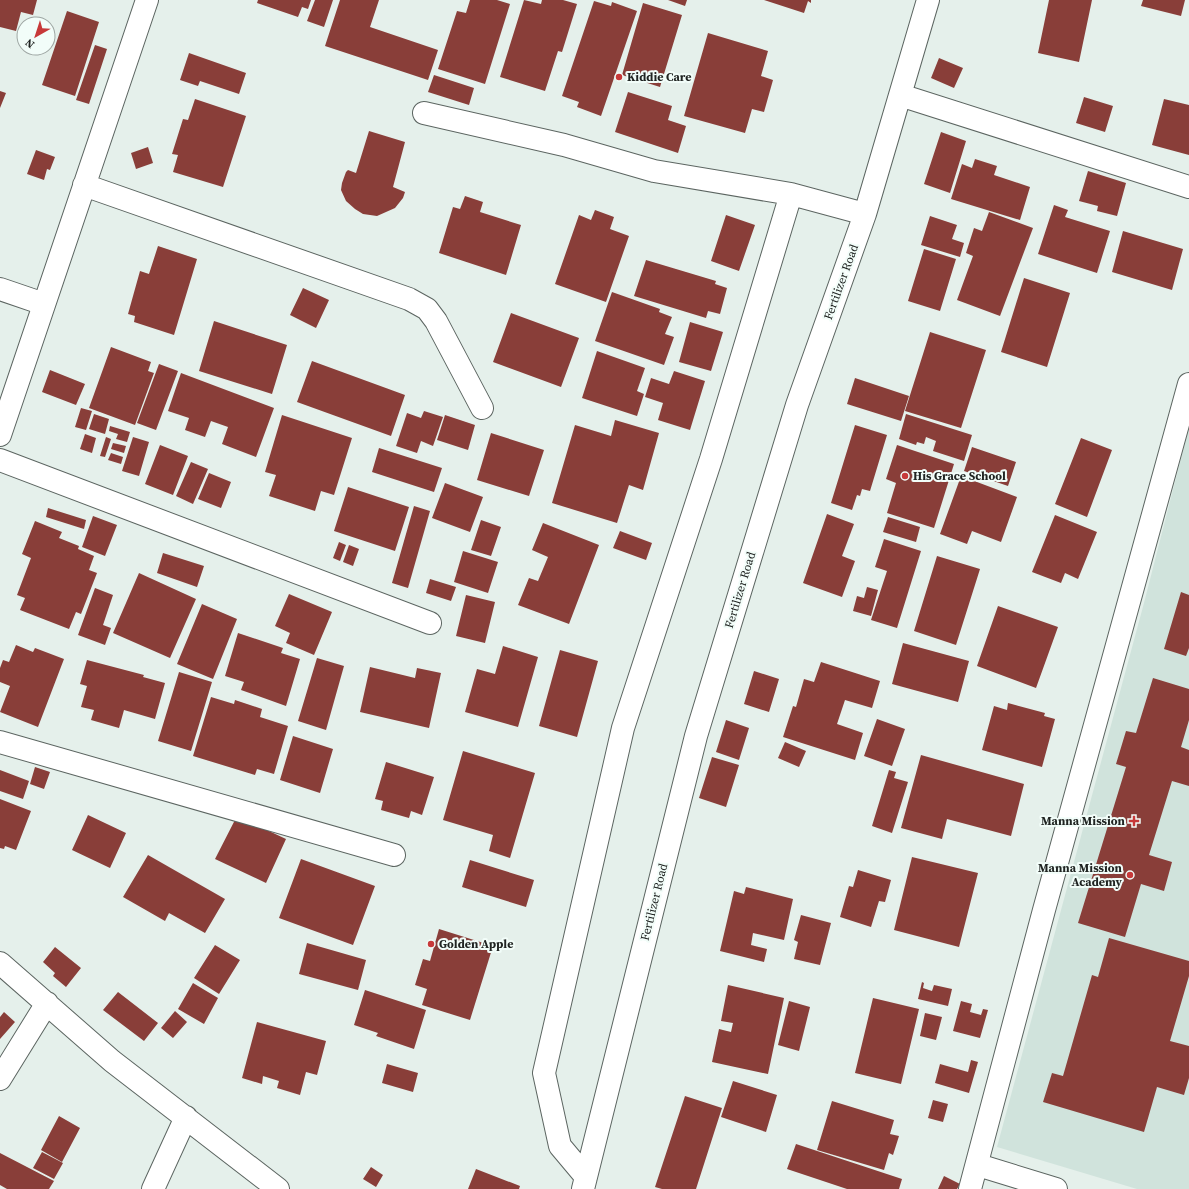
<svg xmlns="http://www.w3.org/2000/svg" width="1189" height="1189" font-family="'Source Serif 4',serif">
<style>
.built{fill:#d0e3dc}
.building{fill:#893e39}
.lines{fill:none;stroke-linecap:round;stroke-linejoin:round}
.minor-casing{stroke:#5c6561;stroke-width:24}
.minor{stroke:#fff;stroke-width:22}
.poi-dot{fill:#c73939;stroke:#f2fdf9;stroke-width:1.5}
.labels{text-anchor:middle;stroke-width:4;stroke-linejoin:round;paint-order:stroke}
.poi-label{font-size:12px;font-weight:bold;fill:#202422;stroke:#f2fdf9;text-anchor:start}
.street-label{font-size:12px;fill:#202422;stroke:#f2fdf9}
</style>
<rect width="100%" height="100%" fill="#e5f0eb"/>
<path class="built" d="M1189 427V1189H1137L997 1147 1144 603Z"/>
<path class="building" d="M0 0H37L33 15 21 12 16 31 0 27Z
M258 0H311L308 9 302 7 298 17 257 3Z
M315 0H333L324 27 307 21Z
M340 0H379L370 27 438 50 428 80 325 46Z
M470 0H497L510 4 485 84 438 69 457 11 466 13Z
M524 0 541 4 542 0H563L577 4 562 52 558 51 545 91 500 77Z
M668 0H687L685 6Z
M764 0H811V3L808 1 804 13Z
M1049 0H1092L1079 62 1038 53Z
M1143 0H1185L1181 16 1141 6Z
M594 1 611 6 612 2 637 11 601 116 577 107 579 102 562 96Z
M643 3 682 15 660 87 622 75Z
M67 11 99 22 75 96 42 85Z
M708 33 768 51 761 76 773 80 764 112 752 109 745 133 684 116Z
M95 45 107 49 89 104 76 100Z
M189 53 246 73 239 94 200 81 198 86 180 80Z
M939 58 963 68 954 88 931 78Z
M434 75 474 88 469 105 428 92Z
M0 91 6 93 0 108Z
M628 92 672 106 668 120 686 126 678 153 615 132Z
M1084 97 1113 106 1105 132 1076 123Z
M195 99 246 116 223 187 173 172 178 155 172 154 183 119 188 120Z
M1164 99 1189 105V155L1152 145Z
M369 131 405 142 393 187 405 192 403 198 395 208 377 216 363 214 355 209 346 201 341 190 342 183 346 172 348 170 356 173Z
M941 132 966 141 950 193 924 184Z
M148 147 153 163 136 169 131 153Z
M36 150 55 157 50 170 47 169 44 180 27 174Z
M975 159 997 166 994 175 1030 187 1020 220 951 199 962 164 972 168Z
M1088 171 1126 183 1117 216 1097 211 1098 206 1079 201Z
M465 196 483 202 480 212 521 225 506 275 439 253 453 207 460 209Z
M1054 205 1068 210 1065 217 1110 231 1097 273 1038 254Z
M595 210 614 217 610 229 629 236 606 302 555 284 579 215 591 220Z
M989 212 1033 228 1000 316 957 300 973 256 966 253 974 228 982 231Z
M726 215 755 225 739 271 711 261Z
M930 216 957 225 952 239 964 243 960 257 921 245Z
M1123 231 1183 249 1172 290 1112 272Z
M158 246 197 259 174 335 134 322 135 316 128 314 140 271 149 274Z
M924 249 956 259 940 311 908 301Z
M646 260 716 281 715 284 727 288 720 314 708 311 706 318 634 296Z
M1024 278 1070 293 1047 367 1001 352Z
M303 288 329 300 316 328 290 315Z
M612 292 660 309 659 312 672 317 665 334 674 337 664 365 595 341Z
M511 313 579 338 561 387 493 362Z
M214 321 287 345 272 394 199 371Z
M690 322 723 332 711 371 679 362Z
M930 332 986 350 961 428 905 411Z
M111 347 151 362 148 371 154 373 135 425 89 408Z
M597 351 645 368 637 391 644 394 637 416 582 398Z
M312 361 405 395 391 436 297 402Z
M159 364 178 371 156 430 137 423Z
M50 370 85 384 76 405 42 392Z
M674 371 705 381 690 430 658 420 663 403 645 397 651 378 669 384Z
M181 373 274 408 256 457 222 444 228 427 211 421 205 437 185 430 189 418 168 411Z
M855 378 909 396 901 421 847 404Z
M81 408 92 411 86 430 75 427Z
M424 411 443 417 433 446 421 441 417 453 396 446 407 413 421 418Z
M94 414 109 419 105 434 89 429Z
M906 414 972 435 964 461 933 451 936 441 926 437 924 444 917 442 916 445 899 439Z
M282 415 352 438 334 495 321 491 315 511 269 496 276 475 265 472Z
M445 415 475 425 468 450 437 440Z
M615 420 659 433 643 490 629 485 617 523 552 503 575 425 611 436Z
M855 425 887 435 870 491 862 489 860 496 857 495 852 510 831 503Z
M110 426 130 432 127 442 116 439 118 434 109 431Z
M491 433 544 450 529 496 477 480Z
M85 434 96 438 92 453 80 449Z
M106 437 111 439 105 457 100 456Z
M133 437 149 442 139 476 122 471Z
M1081 438 1112 450 1087 517 1055 504Z
M113 443 126 446 124 453 111 449Z
M160 445 188 456 173 495 145 484Z
M897 445 954 464 934 528 887 513 896 483 886 479Z
M972 447 1016 462 1008 486 964 471Z
M379 448 442 468 434 492 372 472Z
M111 453 123 457 121 464 108 460Z
M191 462 208 469 193 504 176 496Z
M209 473 231 482 221 508 198 499Z
M961 476 1017 497 1001 542 972 531 967 544 940 534Z
M445 483 483 497 470 532 432 518Z
M348 487 409 507 395 551 334 531Z
M414 506 430 511 408 588 392 583Z
M48 508 86 520 84 529 46 517Z
M827 514 854 524 842 556 855 561 842 597 803 583Z
M1055 515 1097 532 1078 579 1065 573 1061 583 1032 572Z
M93 516 117 525 105 556 82 547Z
M888 517 920 527 916 542 883 532Z
M481 520 501 527 491 556 471 550Z
M35 521 62 532 59 538 79 546 78 549 94 556 89 570 97 573 81 614 76 612 69 629 20 610 25 598 17 595 31 558 22 554Z
M543 523 599 545 569 624 518 605 529 578 538 581 548 557 532 550Z
M620 531 652 543 646 560 613 548Z
M884 539 921 551 897 628 871 620 887 571 875 567Z
M339 542 346 545 340 561 333 558Z
M349 545 359 549 353 566 343 562Z
M463 551 498 562 488 593 454 582Z
M163 553 204 566 197 587 157 573Z
M937 556 980 569 956 645 914 631Z
M139 573 196 599 170 658 113 633Z
M430 579 456 587 451 601 426 593Z
M867 587 878 590 871 616 853 611 857 596 864 598Z
M95 588 113 595 103 625 111 628 105 645 78 635Z
M1181 592 1189 595V648L1186 656 1164 649Z
M289 594 332 612 314 655 286 643 290 633 275 626Z
M466 595 495 602 485 643 456 636Z
M202 604 237 619 213 679 177 664Z
M998 606 1058 627 1036 688 977 666Z
M238 633 283 648 281 653 300 659 286 706 241 690 244 682 225 676Z
M903 643 969 661 958 702 892 684Z
M16 645 33 652 35 648 64 659 38 727 0 712 10 686 0 682V668L3 660 9 662Z
M503 646 538 657 518 727 465 712 477 669 495 674Z
M560 650 598 661 577 737 539 726Z
M317 658 344 666 326 730 298 721Z
M87 660 144 675 143 677 165 683 155 719 124 710 119 728 91 720 94 710 81 707 87 686 80 684Z
M821 662 880 681 872 708 845 700 837 724 863 733 855 760 783 737 793 706 796 707 804 679 814 682Z
M370 667 415 678 417 668 441 673 429 728 360 712Z
M754 671 779 679 769 712 744 704Z
M179 672 212 682 191 751 158 741Z
M1153 678 1189 689V720L1181 747 1189 750V786L1172 781 1149 855 1172 862 1164 891 1141 884 1125 937 1078 923 1126 767 1116 764 1126 731 1136 733Z
M211 697 234 704 235 700 262 709 260 717 288 726 274 774 257 769 255 775 193 756Z
M1008 703 1045 713 1044 716 1055 719 1042 767 982 750 994 706 1007 710Z
M877 719 905 729 892 766 864 756Z
M726 720 749 728 739 760 716 752Z
M293 736 333 749 320 793 280 780Z
M785 742 806 751 799 767 778 758Z
M463 751 535 773 510 858 489 851 493 835 443 820Z
M921 755 1024 784 1011 836 947 819 942 839 901 828Z
M712 757 739 765 726 807 699 798Z
M386 762 434 777 422 815 411 811 409 818 381 810 383 801 375 799Z
M35 767 50 772 44 789 30 784Z
M0 770 29 781 23 799 0 791Z
M889 770 896 772 894 778 908 782 892 833 872 826Z
M0 799 31 811 16 850 5 846 4 849 0 848Z
M88 815 126 833 110 868 72 850Z
M237 816 286 839 266 883 215 859Z
M148 855 225 899 205 933 169 913 165 921 123 897Z
M912 857 978 873 959 947 894 930Z
M301 859 375 886 353 945 279 918Z
M470 860 534 880 526 907 462 887Z
M858 870 891 880 885 902 879 901 871 927 840 917 849 886 853 887Z
M746 887 793 899 784 940 753 933 751 945 767 949 764 962 720 951 734 891 744 894Z
M801 915 831 923 820 965 794 959 798 942 794 940Z
M439 929 493 946 470 1020 422 1005 427 989 415 985 423 959 430 961Z
M1109 938 1189 961V976L1170 1041 1189 1046V1078L1184 1095 1157 1087 1144 1132 1043 1102 1052 1073 1063 1076 1092 975 1098 977Z
M307 943 366 960 358 990 299 974Z
M215 945 240 960 219 994 194 978Z
M55 947 81 968 66 987 53 976 55 973 43 962Z
M922 982 924 983 923 988 932 991 934 985 952 989 948 1006 918 999Z
M193 983 218 998 204 1024 178 1009Z
M728 985 784 998 768 1074 712 1062 719 1029 731 1032 733 1023 721 1021Z
M365 990 426 1010 414 1049 376 1036 378 1033 354 1025Z
M118 992 158 1023 144 1041 103 1010Z
M873 998 919 1009 901 1084 855 1073Z
M789 1001 810 1007 799 1051 778 1045Z
M961 1001 972 1004 970 1012 981 1015 983 1009 988 1010 980 1038 953 1031Z
M175 1011 187 1022 173 1038 161 1028Z
M4 1012 15 1022 0 1039V1017Z
M925 1013 942 1017 936 1040 920 1036Z
M257 1022 326 1041 317 1075 306 1072 300 1095 277 1088 279 1081 263 1076 262 1084 242 1078Z
M971 1060 978 1062 969 1093 935 1083 940 1064 968 1072Z
M387 1064 418 1073 413 1092 382 1083Z
M733 1081 777 1095 766 1132 721 1117Z
M685 1096 722 1108 696 1189H662L655 1187Z
M933 1100 948 1104 943 1122 928 1118Z
M832 1101 894 1120 890 1134 899 1136 893 1155 889 1153 884 1170 817 1150Z
M59 1116 80 1128 62 1162 41 1150Z
M796 1144 902 1179 899 1189H847L787 1169Z
M42 1152 63 1163 54 1179 33 1168Z
M0 1153 54 1181 49 1189H7L0 1185Z
M371 1167 383 1175 376 1187 363 1179Z
M476 1169 520 1186 519 1189H468Z
M944 1176 960 1184 957 1189H938Z"/>
<g class="lines">
<g class="minor-casing">
<path id="minor" d="M900 95 1189 187
M424 113 564 145 654 171 791 194 865 214
M84 185 409 299 427 309 436 321 482 408
M0 289 44 304
M0 435 147 0
M0 460 430 623
M0 742 394 855
M0 963 112 1061 278 1189
M0 1079 47 1003
M978 1165 1056 1189
M586 1177 560 1146 544 1073 623 728 711 459 791 194
M153 1189 186 1117
M583 1189 696 736 797 405 865 214 928 0
M970 1189 1044 910 1189 384"/>
</g>
<use href="#minor" class="minor"/>
</g>
<g class="poi-dot">
<circle cx="619" cy="77" r="4"/>
<circle cx="905" cy="476" r="4"/>
<path d="M1132 815h4v4h4v4h-4v4h-4v-4h-4v-4h4z"/>
<circle cx="1130" cy="875" r="4"/>
<circle cx="431" cy="944" r="4"/>
</g>
<g class="labels">
<g class="poi-label">
<text x="627" y="81">Kiddie Care</text>
<text x="913" y="480">His Grace School</text>
<text x="1125" y="825" text-anchor="end">Manna Mission</text>
<text x="1122" y="872" text-anchor="end">Manna Mission<tspan x="1122" dy="14">Academy</tspan></text>
<text x="439" y="948">Golden Apple</text>
</g>
<g class="street-label">
<text transform="translate(841 282) rotate(-70)" y="4">Fertilizer Road</text>
<text transform="translate(740 590) rotate(-73)" y="4">Fertilizer Road</text>
<text transform="translate(654 902) rotate(-76)" y="4">Fertilizer Road</text>
</g>
</g>
<g transform="translate(36 36) rotate(219)"><circle r="19" fill="#f2fdf9" stroke="#9ea6a3"/>
<path d="M0-3L7 15L0 10L-7 15Z" fill="#c73939"/>
<text y="-6" font-size="11" font-weight="bold" text-anchor="middle" fill="#202422">N</text>
</g>
</svg>
